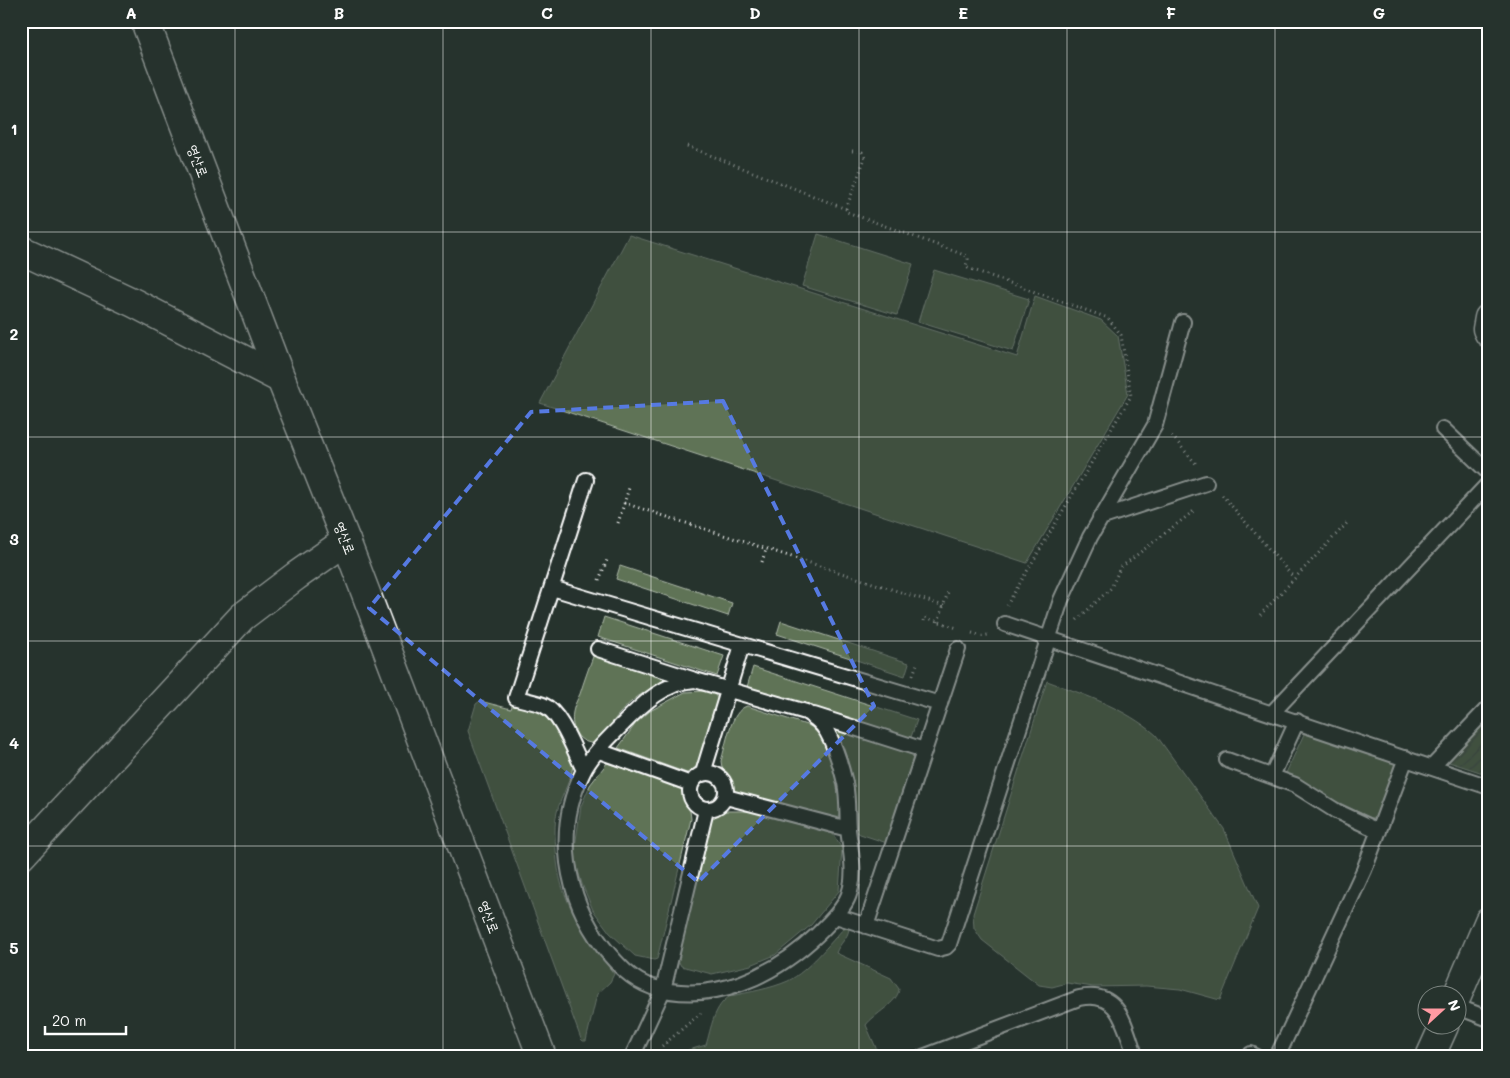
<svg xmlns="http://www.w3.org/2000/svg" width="1510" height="1078" font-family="Mali,'Poor Story',sans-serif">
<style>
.grass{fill:#5e7356;stroke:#aeb9aa}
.garden{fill:url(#garden-furrows);stroke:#aeb9aa}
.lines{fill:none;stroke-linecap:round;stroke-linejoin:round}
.lane-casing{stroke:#fff;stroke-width:18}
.street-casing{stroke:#fff;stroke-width:31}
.secondary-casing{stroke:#fff;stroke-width:31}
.path{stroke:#fff;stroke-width:3;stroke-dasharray:1 4;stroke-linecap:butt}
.lane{stroke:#26332d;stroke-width:14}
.street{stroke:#26332d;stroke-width:28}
.secondary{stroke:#26332d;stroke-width:28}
.marked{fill:none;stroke:#567ae2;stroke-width:4;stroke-dasharray:10 6;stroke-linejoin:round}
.grid{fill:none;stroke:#fff;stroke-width:1;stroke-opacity:0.55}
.labels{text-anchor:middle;stroke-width:5;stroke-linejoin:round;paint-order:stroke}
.street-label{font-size:14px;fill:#fff;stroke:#26332d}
.neatline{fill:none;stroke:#fff;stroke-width:2}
.grid-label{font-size:16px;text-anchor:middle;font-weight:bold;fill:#fff}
</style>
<defs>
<pattern id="garden-furrows" width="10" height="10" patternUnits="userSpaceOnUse" patternTransform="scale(1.25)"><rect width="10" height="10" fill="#5e7356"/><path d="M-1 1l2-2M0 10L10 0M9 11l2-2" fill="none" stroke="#525a50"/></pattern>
</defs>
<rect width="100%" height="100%" fill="#26332d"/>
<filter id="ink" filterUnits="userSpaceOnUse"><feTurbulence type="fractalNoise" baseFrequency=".02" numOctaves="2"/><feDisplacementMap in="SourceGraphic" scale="10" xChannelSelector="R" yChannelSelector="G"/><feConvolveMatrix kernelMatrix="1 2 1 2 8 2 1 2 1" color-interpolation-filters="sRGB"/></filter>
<g filter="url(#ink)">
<path class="grass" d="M818 234 913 264 897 315 802 286Z
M629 235 1017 357 1035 296 1101 320 1118 336 1128 394 1027 563 540 403Z
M934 270 1029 299 1013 351 918 322Z
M620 566 732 603 728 616 616 579Z
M604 617 724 656 717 676 598 637Z
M781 621 909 663 905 676 777 634Z
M594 654 675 679C631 694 623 708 597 743 579 745 570 729 573 712 574 706 577 700 580 694 584 681 589 667 594 654Z
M753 667 917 720 910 740 747 687Z
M1047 681C1085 695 1125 708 1156 735L1224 829 1258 908 1220 1000 1180 989 1146 986 1093 987 1067 983 1052 987 1039 985 982 940 974 928 973 914Z
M705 691 714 694 719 700 699 763 694 769 687 773 618 748 636 723 650 711 685 692Z
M480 701 511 709 513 703 540 709 549 717 573 761C575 772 560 798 557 812 554 824 555 838 556 850 557 864 559 879 564 892 575 922 596 949 614 974L610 982 597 994 586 1041H583L581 1039 468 731 476 704Z
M747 706 816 728C830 751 837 773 839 800 840 807 841 813 837 819L736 794C728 788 722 771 721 761 726 746 730 711 747 706Z
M836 729 915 754 916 758 887 843 860 834 856 831 854 802 834 733Z
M1308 731 1397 763V766L1375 817 1371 818 1288 778 1286 773 1304 734Z
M607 763 680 787C688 795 690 809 691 819L657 959 654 960 635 956 610 933 593 910 582 884 576 863 575 847 581 806 590 785Z
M726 811H750L833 834 842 849 839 891 811 925 775 955 751 965 712 974 681 966 677 958 709 825C713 817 718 814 726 811Z
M845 927 849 929C848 938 839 944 836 953L891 978 899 989C898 1003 874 1014 866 1025L880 1057H664L706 1045C711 1029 714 1004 731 996 749 992 770 989 788 981 808 971 830 943 845 927Z"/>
<path class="garden" d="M1489 717V775L1449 762Z"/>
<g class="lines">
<g class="lane-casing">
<path id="lane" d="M1443 429 1489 473
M1100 518 1206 483
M552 588 940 704
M1005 624 1489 787
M598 649 692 679
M695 680 806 712C815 718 822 723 827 732 836 748 841 766 845 783 848 798 847 814 848 829 850 847 855 869 851 887 850 892 848 898 845 903 838 915 828 924 818 934 774 976 713 1005 652 987 631 980 617 964 604 948 565 897 554 830 583 772 592 754 609 738 623 724 643 703 666 682 695 680Z
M1272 713 1489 483
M814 715 924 750
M599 751 691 784
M1227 760 1295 785 1336 811 1379 831
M1432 767 1489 707
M584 770C575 753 561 712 543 705 535 702 525 700 516 698L586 480
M690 791a18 18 0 1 1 36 0a18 18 0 1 1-36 0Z
M703 773 742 645
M1272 776 1297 721
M726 797 848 829
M836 916 938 949 946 947 949 944 1061 600 1090 537 1155 425 1183 322
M866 926 958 649
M1458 1007 1489 1019
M1251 1054 1257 1057
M632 1057 663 990 706 810
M923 1057 1079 998C1121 989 1124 1027 1136 1057
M1277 1057 1364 870 1406 758"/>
</g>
<g class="street-casing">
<path id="street" d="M21 250 134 303 281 379
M1489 318 1487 329 1489 333
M21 856 242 617 296 576 346 541
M1457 996 1489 921
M1430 1057 1444 1026"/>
</g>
<g class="secondary-casing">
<path id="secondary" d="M145 21 281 379 346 541 542 1057"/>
</g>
<path class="path" d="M687 146 846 209
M852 151 862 152 865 158 846 209 847 212 967 256 968 259 966 266 968 268 1108 318 1121 335 1131 396 1007 605
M1172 436 1197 465
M1222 495 1294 578
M624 503 944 606
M618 523 629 488
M762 562 766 549
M599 580 607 560
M1260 615 1349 521
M1077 620 1111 588 1120 568 1195 510
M924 621 925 617 957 628
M938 622 948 592
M972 633 982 636 988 635
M913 675 917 664
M662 1046 701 1013"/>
<use href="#lane" class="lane"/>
<use href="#street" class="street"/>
<use href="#secondary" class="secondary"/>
</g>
</g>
<path d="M0 0H1510V1078H0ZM723 401 874 706 698 882 369 608 531 412Z" fill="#26332d" fill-opacity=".55" fill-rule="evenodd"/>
<path class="marked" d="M723 401 874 706 698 882 369 608 531 412Z"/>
<path class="grid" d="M235 21V1057M443 21V1057M651 21V1057M859 21V1057M1067 21V1057M1275 21V1057M21 232H1489M21 437H1489M21 641H1489M21 846H1489"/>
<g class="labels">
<g class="street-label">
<text transform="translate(198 161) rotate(69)" y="5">영산로</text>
<text transform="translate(345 538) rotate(69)" y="5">영산로</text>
<text transform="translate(489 917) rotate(69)" y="5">영산로</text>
</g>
</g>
<rect width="1510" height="1078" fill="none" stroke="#26332d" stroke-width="55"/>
<g transform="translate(1442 1010) rotate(69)"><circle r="24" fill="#26332d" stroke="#7d8581"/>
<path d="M0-4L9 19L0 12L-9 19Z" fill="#ff9aa2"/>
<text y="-8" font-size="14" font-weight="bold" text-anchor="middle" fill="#ffffff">N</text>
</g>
<path d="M45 1026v8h81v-8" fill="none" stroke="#ffffff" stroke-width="2.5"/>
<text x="52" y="1026" font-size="15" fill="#ffffff" stroke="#26332d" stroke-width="4" paint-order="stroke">20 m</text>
<rect x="28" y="28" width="1454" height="1022" class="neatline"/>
<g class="grid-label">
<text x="131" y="19">A</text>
<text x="339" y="19">B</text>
<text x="547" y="19">C</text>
<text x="755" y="19">D</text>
<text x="963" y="19">E</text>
<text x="1171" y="19">F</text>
<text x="1379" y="19">G</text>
<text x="14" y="135">1</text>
<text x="14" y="340">2</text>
<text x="14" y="545">3</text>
<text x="14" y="749">4</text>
<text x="14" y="954">5</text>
</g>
</svg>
